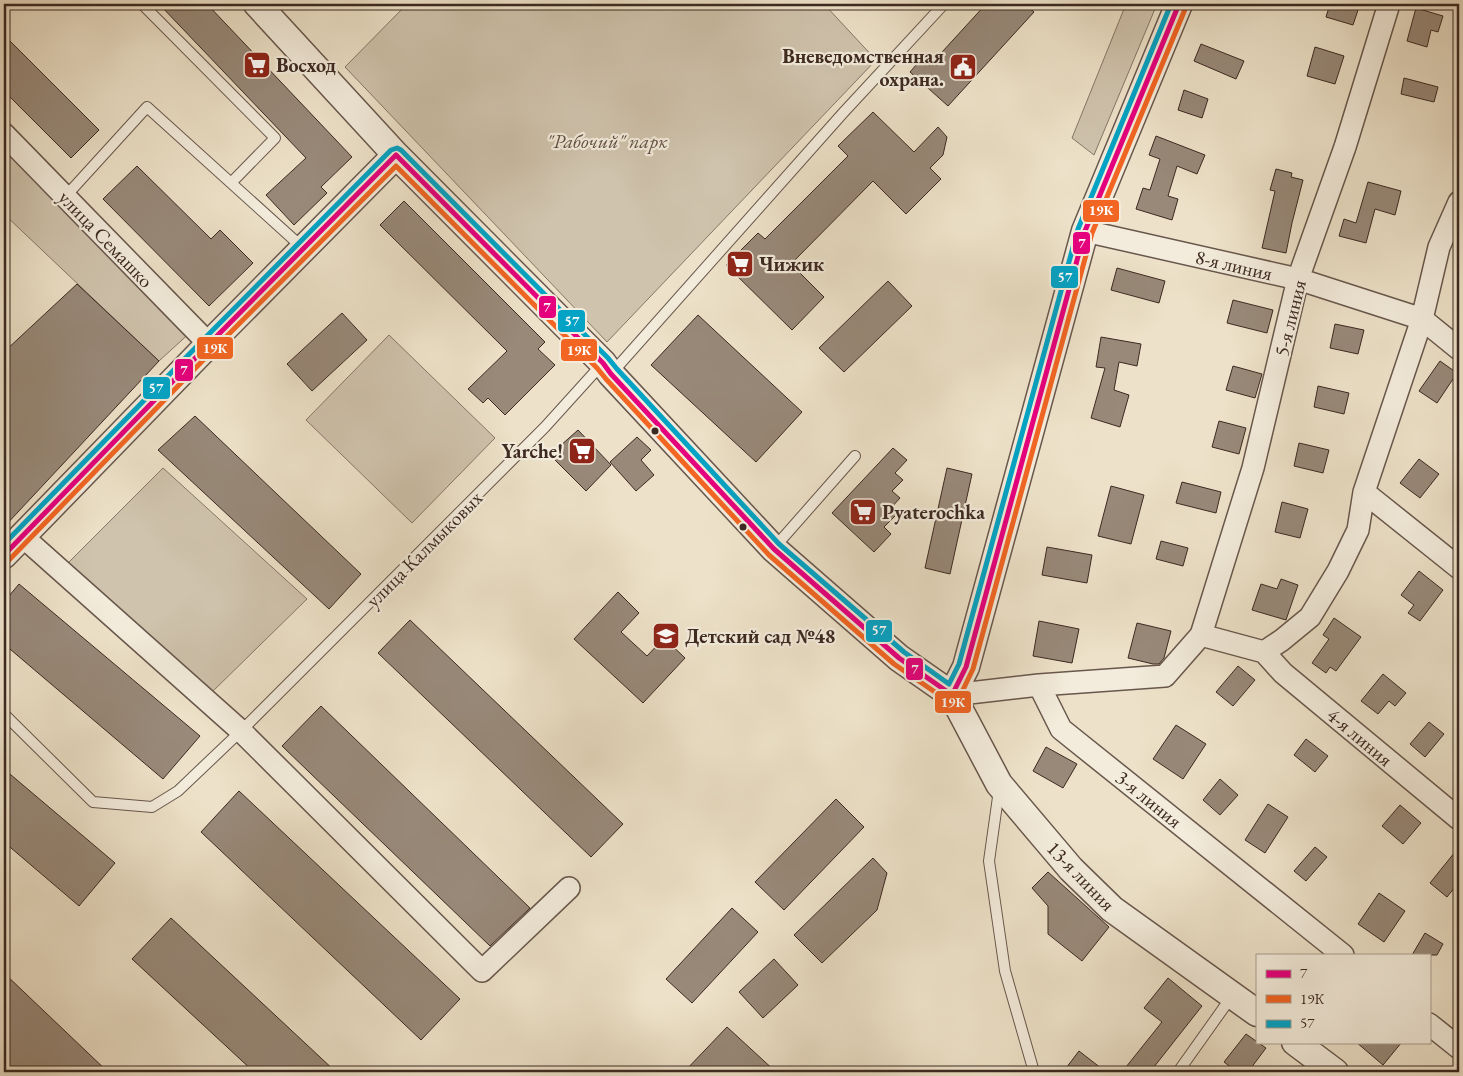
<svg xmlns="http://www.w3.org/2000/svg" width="1463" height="1076" font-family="'EB Garamond',serif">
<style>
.green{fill:#cfc3ad;stroke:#867668}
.building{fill:#988979;stroke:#3c2922}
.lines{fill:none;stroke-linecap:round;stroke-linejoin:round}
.service-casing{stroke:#68574c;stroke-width:12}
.minor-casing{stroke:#68574c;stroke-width:24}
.tertiary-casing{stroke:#68574c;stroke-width:29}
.service{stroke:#f3ecdc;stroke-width:10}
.minor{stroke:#f3ecdc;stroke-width:21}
.tertiary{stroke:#f3ecdc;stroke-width:26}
.bus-1-casing{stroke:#f3ecdc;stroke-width:9}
.bus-2-casing{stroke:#f3ecdc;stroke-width:9}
.bus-3-casing{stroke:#f3ecdc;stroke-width:9}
.bus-1{stroke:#e5007d;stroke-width:5}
.bus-2{stroke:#f26522;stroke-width:5}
.bus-3{stroke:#03a3c5;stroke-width:5}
.bus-dot{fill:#3c2922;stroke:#f3ecdc;stroke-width:2}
.labels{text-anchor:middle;stroke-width:4.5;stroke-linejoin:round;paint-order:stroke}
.poi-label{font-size:20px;font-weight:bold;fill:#3c2922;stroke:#f3ecdc;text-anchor:start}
.park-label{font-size:20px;font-style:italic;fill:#615045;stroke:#f3ecdc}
.street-label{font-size:20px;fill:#3c2922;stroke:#f3ecdc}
.line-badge{stroke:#f3ecdc;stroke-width:2}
.badge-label{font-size:14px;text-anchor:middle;font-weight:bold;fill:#fff}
</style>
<rect width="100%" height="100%" fill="#ede2c9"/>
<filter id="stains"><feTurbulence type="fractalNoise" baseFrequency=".004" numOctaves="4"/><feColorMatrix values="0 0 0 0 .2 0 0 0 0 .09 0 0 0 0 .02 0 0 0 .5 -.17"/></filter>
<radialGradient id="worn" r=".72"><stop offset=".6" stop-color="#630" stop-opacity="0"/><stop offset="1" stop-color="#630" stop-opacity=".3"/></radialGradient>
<path class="green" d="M407 4H824L876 60 607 342 345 67Z
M1126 4H1157L1094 155 1072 138Z
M4 149 194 329 159 361 4 214Z
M389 335 495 438 412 523 306 420Z
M163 468 307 599 209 695 68 563Z"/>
<path class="building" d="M159 4H207L352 157 321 187 327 193 294 225 266 195 306 158Z
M986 4H1025L1034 12 948 106 910 72 924 56 932 63Z
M1330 4H1360L1353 25 1326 17Z
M1416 8 1443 16 1438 32 1431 30 1427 47 1407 41Z
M4 35 99 130 71 158 4 91Z
M1201 44 1244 61 1236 79 1194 61Z
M1315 47 1344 56 1335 84 1307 76Z
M1404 78 1438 87 1434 102 1401 94Z
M1184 90 1208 99 1202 118 1178 110Z
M873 112 914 152 938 127 947 137 943 155 930 168 941 179 906 214 873 181 791 264 824 297 792 330 726 265 758 233 765 239 848 156 838 146Z
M1156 136 1205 155 1197 174 1177 166 1168 196 1178 199 1172 220 1136 209 1143 188 1150 190 1160 159 1149 155Z
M137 166 211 239 220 230 253 263 209 306 103 199Z
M1276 169 1292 173 1291 177 1303 180 1292 223 1286 253 1262 248 1275 191 1270 190Z
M1368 182 1401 191 1395 215 1375 209 1366 243 1339 236 1344 219 1356 223Z
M404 201 545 342 538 349 555 365 505 415 488 398 483 403 468 389 507 351 380 225Z
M1117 268 1165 281 1159 303 1111 290Z
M888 281 912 306 844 372 819 348Z
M77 284 159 361 4 527V352Z
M1233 300 1273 310 1267 333 1227 323Z
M342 313 367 340 312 391 287 364Z
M698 315 802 412 756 462 651 365Z
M1335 324 1364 330 1358 354 1330 348Z
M1101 337 1141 344 1137 366 1119 362 1114 390 1129 395 1120 427 1091 418 1105 368 1096 367Z
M1440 361 1457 373 1437 403 1419 391Z
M1233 366 1262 374 1255 398 1226 390Z
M1318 386 1349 393 1344 414 1314 407Z
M195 416 361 574 329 609 158 450Z
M1219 421 1246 428 1239 454 1212 447Z
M578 430 611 465 586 491 550 455Z
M637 437 651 450 641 460 654 475 636 491 610 462Z
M1299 443 1329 450 1323 473 1294 466Z
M893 448 907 460 895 473 903 480 892 491 900 498 890 509 896 515 884 527 891 534 874 552 832 513Z
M1419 459 1439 474 1420 498 1400 483Z
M947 468 972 474 950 574 925 568Z
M1182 482 1221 492 1216 513 1176 503Z
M1111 486 1144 495 1131 544 1098 536Z
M1282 502 1308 509 1300 538 1275 532Z
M1161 541 1188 548 1183 566 1156 559Z
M1047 547 1092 555 1087 583 1042 575Z
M1419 571 1443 590 1420 621 1408 613 1414 605 1401 595Z
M1281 579 1298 585 1286 620 1252 610 1261 584 1277 589Z
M19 584 200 736 163 779 4 644V602Z
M618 592 639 613 621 632 647 656 664 638 685 658 643 703 574 639Z
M1334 618 1361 637 1336 671 1330 667 1326 673 1312 663 1329 639 1323 635Z
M410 620 623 824 591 857 378 653Z
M1039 621 1079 629 1072 663 1033 656Z
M1137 623 1171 631 1164 658 1159 664H1153L1128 658Z
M1238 666 1255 680 1233 706 1216 692Z
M1383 674 1406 693 1395 706 1389 701 1378 714 1361 701Z
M321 706 530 908 490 946 282 746Z
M1429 722 1444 734 1425 757 1410 744Z
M1176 725 1206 744 1183 779 1153 759Z
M1306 739 1328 756 1315 772 1294 755Z
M1046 747 1077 764 1063 788 1033 771Z
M4 769 115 863 79 906 4 842Z
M1220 779 1238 795 1220 815 1203 800Z
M239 791 460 999 421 1040 201 832Z
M836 799 864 827 784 910 755 882Z
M1268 804 1288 817 1265 853 1245 840Z
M1400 805 1421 823 1403 844 1382 826Z
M1315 847 1327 857 1306 881 1294 871Z
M1459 847V882L1447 897 1430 883Z
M873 858 887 873 877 910 822 963 794 935Z
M1048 872 1109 927 1082 961 1048 934V906L1032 888Z
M1379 893 1405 911 1384 942 1358 924Z
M732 908 758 932 692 1003 666 979Z
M171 918 336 1072H254L132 959Z
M1425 933 1443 944 1437 955H1412Z
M774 959 798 985 763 1018 739 992Z
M4 973 108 1072H4Z
M1168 978 1202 1006 1150 1072H1122L1162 1022 1144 1008Z
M727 1027 776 1072H684Z
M1246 1034 1266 1048 1248 1072H1237L1224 1062Z
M1356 1042H1402L1383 1065Z
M1079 1051 1106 1072H1063Z"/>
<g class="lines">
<g class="service-casing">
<path id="service" d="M142 4 275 138 231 183
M65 197 147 107 303 248
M611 374 843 113 944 4
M774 548 855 456
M4 714 93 802 152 807 178 791 241 731 545 427 602 364
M999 790 989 861 1005 971 1034 1072
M1178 1072 1232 996"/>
</g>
<g class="minor-casing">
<path id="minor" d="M4 134 209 344
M1085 231 1298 279 1422 319 1459 349
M1364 492 1459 568
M22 536 241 731 482 971 569 888
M1201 635 1253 468 1298 279 1345 147 1389 4
M1264 652 1283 673 1459 819
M1039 685 1165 676 1201 635 1264 652 1282 640 1310 617 1338 571 1358 530 1364 492 1422 319 1439 247 1459 202
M952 695 1039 685 1061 729 1343 955
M1429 1024 1459 1048"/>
</g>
<g class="tertiary-casing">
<path id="tertiary" d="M257 4 396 155 603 363 611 374 774 549 899 658 952 695 999 784 1071 869 1112 909 1257 1013
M4 555 209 344 396 155
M952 695 966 667 1085 231 1179 4
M1295 1042 1335 1072"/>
</g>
<use href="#service" class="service"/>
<use href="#minor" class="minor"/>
<use href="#tertiary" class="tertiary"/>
<g class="bus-1-casing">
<path id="bus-1" d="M4 555 209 344 396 155 603 363 611 374 774 549 899 658 952 695 966 667 1085 231 1179 4"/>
</g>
<g class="bus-2-casing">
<path id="bus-2" d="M9 560 214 349 396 166 597 368 606 379 769 555 894 664 948 701 955 702 959 698 973 669 1092 233 1186 7"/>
</g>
<g class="bus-3-casing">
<path id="bus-3" d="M4 544 204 339 391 150 397 148 401 150 608 358 617 369 779 544 904 652 949 684 959 664 1078 229 1171 4"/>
</g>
<use href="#bus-1" class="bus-1"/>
<use href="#bus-2" class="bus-2"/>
<use href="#bus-3" class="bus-3"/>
</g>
<defs>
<g id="supermarket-square" transform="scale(1.4375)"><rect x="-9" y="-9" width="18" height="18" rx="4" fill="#8f2418" stroke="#f3ecdc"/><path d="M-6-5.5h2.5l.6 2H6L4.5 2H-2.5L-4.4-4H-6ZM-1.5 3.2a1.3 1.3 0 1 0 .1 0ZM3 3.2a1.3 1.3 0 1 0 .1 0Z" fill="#fff"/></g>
<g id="civic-square" transform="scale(1.4375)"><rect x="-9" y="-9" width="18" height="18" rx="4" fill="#8f2418" stroke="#f3ecdc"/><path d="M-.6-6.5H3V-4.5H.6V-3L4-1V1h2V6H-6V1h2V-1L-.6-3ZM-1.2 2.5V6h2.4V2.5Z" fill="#fff"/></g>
<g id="school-square" transform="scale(1.4375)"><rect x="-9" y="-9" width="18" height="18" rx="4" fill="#8f2418" stroke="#f3ecdc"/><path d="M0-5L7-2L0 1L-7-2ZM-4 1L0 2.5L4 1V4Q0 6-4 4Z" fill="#fff"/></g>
</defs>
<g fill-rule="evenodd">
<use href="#supermarket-square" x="257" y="65"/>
<use href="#civic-square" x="963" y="67"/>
<use href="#supermarket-square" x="740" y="264"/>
<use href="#supermarket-square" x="582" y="451"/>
<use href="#supermarket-square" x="863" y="512"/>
<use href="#school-square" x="666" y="636"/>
</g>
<g class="bus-dot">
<circle cx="655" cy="431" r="4.5"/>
<circle cx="743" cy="527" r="4.5"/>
</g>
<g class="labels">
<g class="poi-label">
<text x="944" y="63" text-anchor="end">Вневедомственная<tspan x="944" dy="23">охрана.</tspan></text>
<text x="276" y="72">Восход</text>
<text x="759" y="271">Чижик</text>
<text x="563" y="458" text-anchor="end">Yarche!</text>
<text x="882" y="519">Pyaterochka</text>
<text x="685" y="643">Детский сад №48</text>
</g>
<g class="park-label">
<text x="607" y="148">"Рабочий" парк</text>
</g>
<g class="street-label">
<text transform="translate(106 239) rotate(46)" y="7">улица Семашко</text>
<text transform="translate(1234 265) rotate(13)" y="7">8-я линия</text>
<text transform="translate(1290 318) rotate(-76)" y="7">5-я линия</text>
<text transform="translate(424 549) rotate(-45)" y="7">улица Калмыковых</text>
<text transform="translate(1360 737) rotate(40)" y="7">4-я линия</text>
<text transform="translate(1149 799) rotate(39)" y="7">3-я линия</text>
<text transform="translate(1081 876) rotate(46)" y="7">13-я линия</text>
</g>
</g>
<g class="line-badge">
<rect x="1082" y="199" width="38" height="24" rx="5" fill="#f26522"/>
<rect x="1072" y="231" width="19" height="24" rx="5" fill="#e5007d"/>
<rect x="1050" y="265" width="29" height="24" rx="5" fill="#03a3c5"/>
<rect x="538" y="295" width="19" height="24" rx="5" fill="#e5007d"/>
<rect x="557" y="309" width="29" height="24" rx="5" fill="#03a3c5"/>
<rect x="196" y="336" width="38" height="24" rx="5" fill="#f26522"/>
<rect x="560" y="338" width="38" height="24" rx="5" fill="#f26522"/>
<rect x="174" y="358" width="20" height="24" rx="5" fill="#e5007d"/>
<rect x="142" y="376" width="29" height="24" rx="5" fill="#03a3c5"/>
<rect x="865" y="619" width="28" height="24" rx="5" fill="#03a3c5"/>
<rect x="905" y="657" width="19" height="24" rx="5" fill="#e5007d"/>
<rect x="934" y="690" width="38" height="24" rx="5" fill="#f26522"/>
</g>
<g class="badge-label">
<text x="1101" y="215">19К</text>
<text x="1082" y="248">7</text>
<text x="1065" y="282">57</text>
<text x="547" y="312">7</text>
<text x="572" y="326">57</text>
<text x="215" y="353">19К</text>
<text x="579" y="355">19К</text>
<text x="184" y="375">7</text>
<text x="156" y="393">57</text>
<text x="879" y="635">57</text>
<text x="915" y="674">7</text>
<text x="953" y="707">19К</text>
</g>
<rect width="1463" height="1076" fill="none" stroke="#ede2c9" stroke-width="20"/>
<rect x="5" y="5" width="1453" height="1066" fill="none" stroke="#3c2922" stroke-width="2.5"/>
<rect x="10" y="10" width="1443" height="1056" fill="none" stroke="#3c2922"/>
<rect x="1256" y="954" width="175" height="90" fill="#f3ecdc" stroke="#aa9e92"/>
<rect x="1266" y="970" width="25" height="8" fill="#e5007d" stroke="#aa9e92"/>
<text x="1300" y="978" font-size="15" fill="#3c2922">7</text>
<rect x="1266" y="995" width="25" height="8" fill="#f26522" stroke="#aa9e92"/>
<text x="1300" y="1004" font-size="15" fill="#3c2922">19К</text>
<rect x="1266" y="1020" width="25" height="8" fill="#03a3c5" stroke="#aa9e92"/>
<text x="1300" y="1028" font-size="15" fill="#3c2922">57</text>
<rect width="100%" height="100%" filter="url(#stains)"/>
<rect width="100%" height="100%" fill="url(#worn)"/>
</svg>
